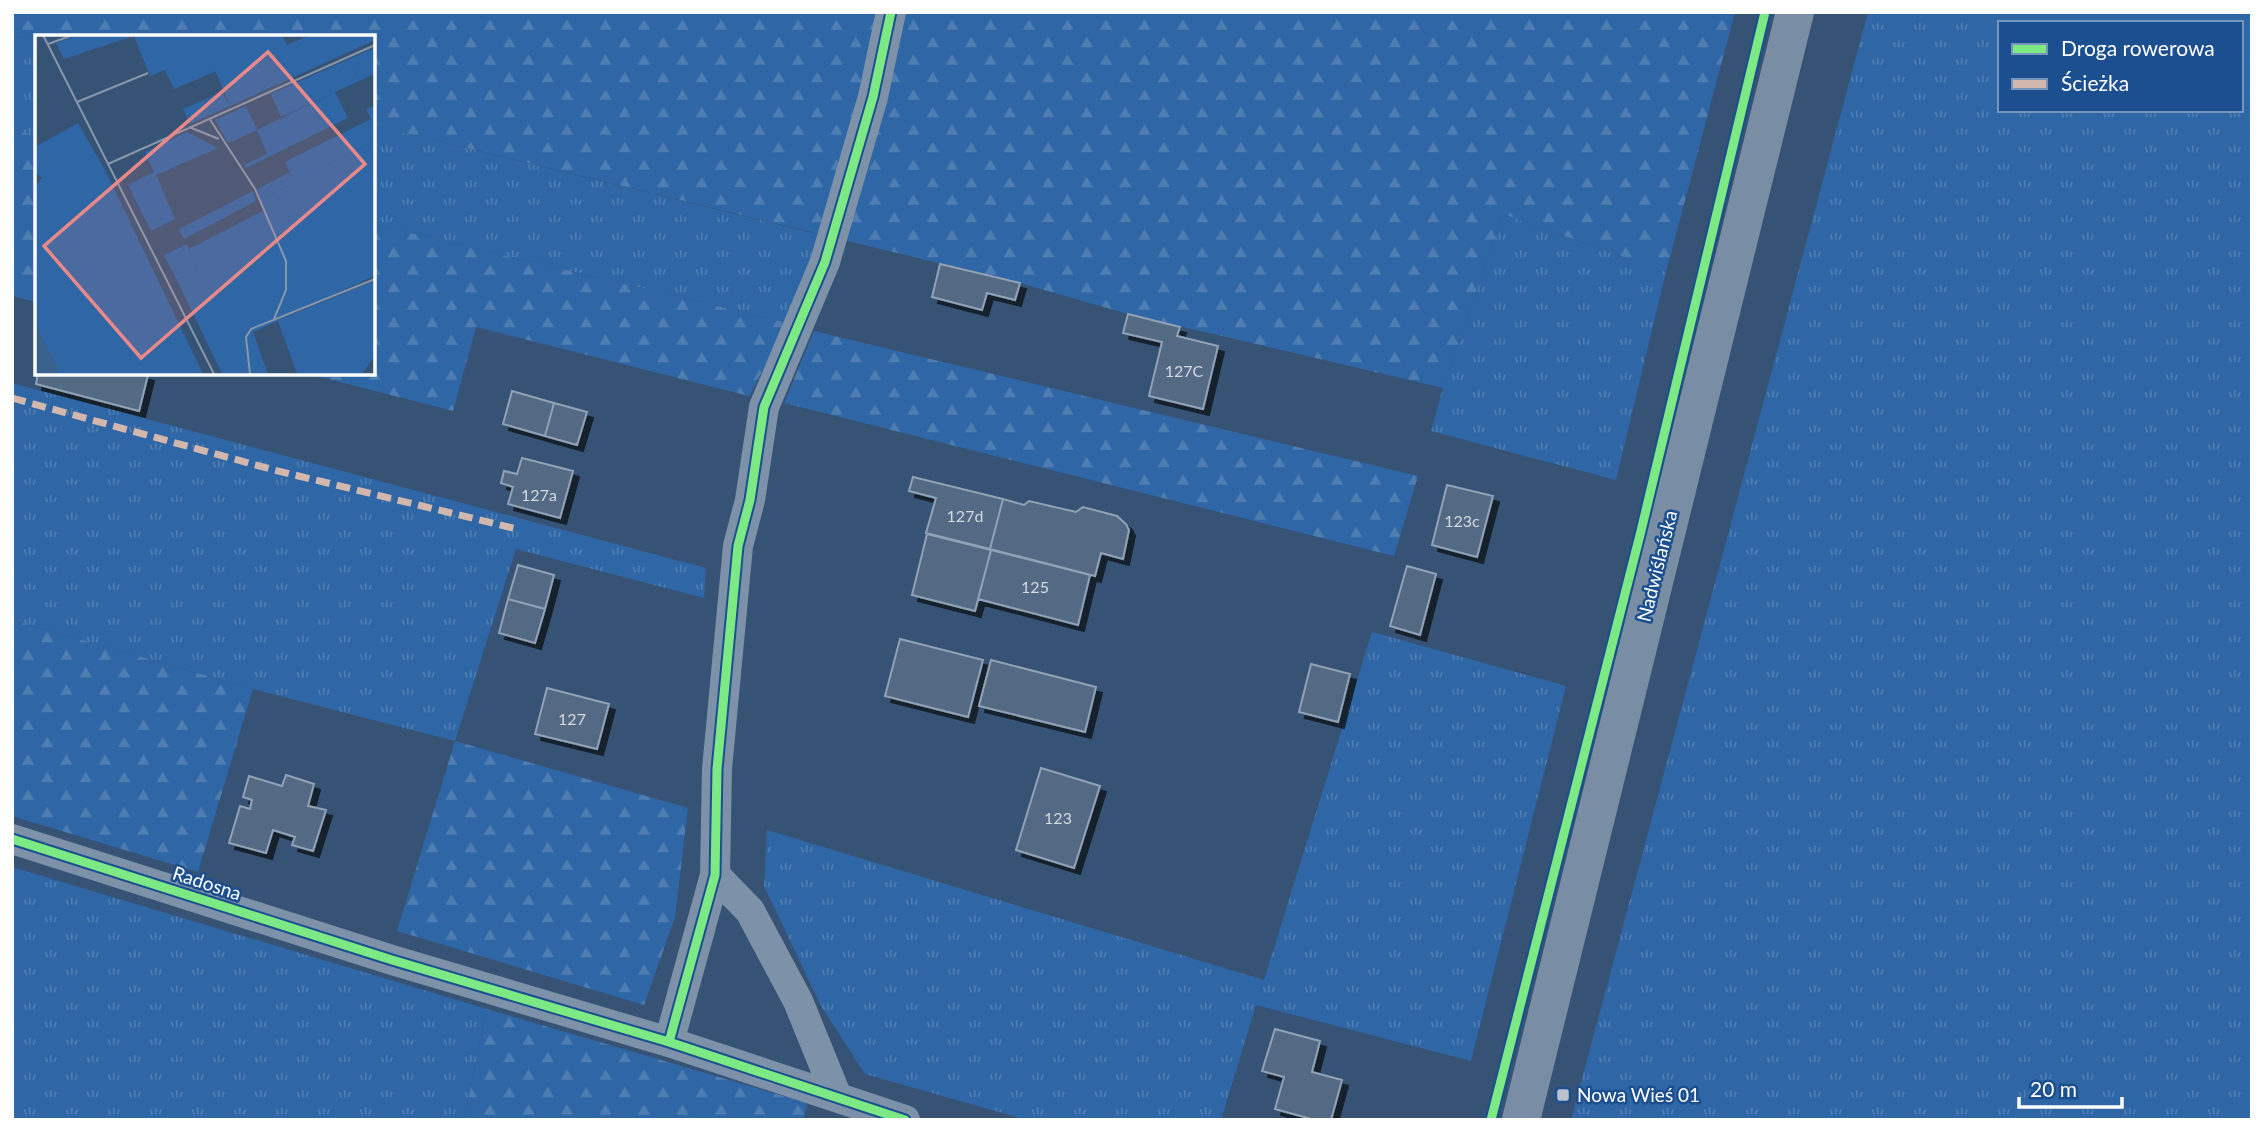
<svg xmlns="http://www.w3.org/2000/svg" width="2264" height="1132" font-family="Lato,sans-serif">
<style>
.grass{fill:url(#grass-tufts);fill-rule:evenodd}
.forest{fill:url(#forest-firs)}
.building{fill:#526984;stroke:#92a2b6;stroke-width:2;filter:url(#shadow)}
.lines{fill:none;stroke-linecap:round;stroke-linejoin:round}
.street{stroke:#7d92a8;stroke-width:30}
.secondary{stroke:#798da4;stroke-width:38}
.quiet{stroke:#d1b7ad;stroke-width:7;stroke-dasharray:14 7;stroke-linecap:butt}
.cycleway-casing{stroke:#1b4f8f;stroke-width:13}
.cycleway{stroke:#7ce984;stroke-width:9}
.poi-dot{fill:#b9c2ce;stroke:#1b4f8f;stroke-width:2.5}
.labels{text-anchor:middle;stroke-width:5;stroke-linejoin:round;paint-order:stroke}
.number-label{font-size:16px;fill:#d4dae0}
.street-label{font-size:19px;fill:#fff;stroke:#1b4f8f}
.poi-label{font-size:19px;fill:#fff;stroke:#1b4f8f;text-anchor:start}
.inset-road{fill:none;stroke:#8697ac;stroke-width:2}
.view{fill:#e88989;fill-opacity:0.15;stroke:#e88989;stroke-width:3.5}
.inset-edge{fill:none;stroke:#fff;stroke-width:3.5}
</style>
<defs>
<pattern id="grass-tufts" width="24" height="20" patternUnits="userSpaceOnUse" patternTransform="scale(1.75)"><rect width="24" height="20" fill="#2f66a5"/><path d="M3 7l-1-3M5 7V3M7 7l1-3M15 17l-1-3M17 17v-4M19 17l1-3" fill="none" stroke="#4e7db2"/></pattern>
<pattern id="forest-firs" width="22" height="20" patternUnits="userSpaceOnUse" patternTransform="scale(1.75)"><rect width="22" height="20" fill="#2f66a5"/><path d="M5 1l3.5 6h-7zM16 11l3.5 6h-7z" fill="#4e7db2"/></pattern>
<filter id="shadow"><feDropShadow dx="6" dy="6" stdDeviation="0" flood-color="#0009"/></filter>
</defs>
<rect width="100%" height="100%" fill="#365274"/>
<path class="grass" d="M1868 12H2252V1120H1571ZM2000 23H2241V110H2000Z
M12 36 37 42V136L12 129Z
M373 125 821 235 788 323 373 224Z
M1503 214 1666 272 1616 480 1431 431 1443 388Z
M12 383 706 568 704 598 516 549 455 741 253 689 12 620Z
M1372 632 1566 686 1471 1061 1256 1005 1221 1120H1027L865 1074 821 1006 764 886 767 830 1264 980Z
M12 867 487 1009 464 1120H12Z"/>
<path class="forest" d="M12 12H1735L1666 272 1503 214 1443 388 1128 314 1020 283 373 125V37H37V42L12 36Z
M12 129 37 136V302L12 296Z
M373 224 788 323 749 396 476 327 453 411 305 373H373Z
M814 331 1418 476 1394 556 784 403Z
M12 620 253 689 198 872 12 816Z
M455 741 688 808 675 917 644 1005 397 931Z
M487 1009 807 1103 804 1120H464Z"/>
<path class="building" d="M940 264 1020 283 1015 300 987 293 982 310 932 297Z
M1128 314 1180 327 1177 336 1218 346 1203 409 1149 396 1162 342 1123 333Z
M38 373H139L148 375 139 411 36 384Z
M512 391 554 403 545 436 503 424Z
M554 403 587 412 577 445 545 436Z
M522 458 573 471 560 518 508 504 513 487 501 483 504 471 517 474Z
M913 477 1003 499 990 549 926 533 936 498 909 491Z
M1447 485 1493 496 1477 557 1432 545Z
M1003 499 1024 505 1029 501 1076 512 1083 507 1117 516 1126 524 1129 530 1123 559 1101 553 1095 576 990 549Z
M927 534 991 550 975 611 912 595Z
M991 550 1090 575 1078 625 978 599Z
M518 565 554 575 545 609 508 599Z
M1407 566 1436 574 1420 635 1390 626Z
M508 599 545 609 535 643 499 633Z
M900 639 983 660 968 717 885 696Z
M991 660 1096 687 1085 732 979 706Z
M1311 664 1350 674 1338 722 1299 712Z
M547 688 609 704 597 749 535 734Z
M1041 768 1100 786 1074 868 1016 850Z
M286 775 314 784 308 806 326 810 313 851 292 845 295 837 273 830 266 853 229 843 240 806 250 809 252 800 243 797 249 776 282 786Z
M1275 1029 1320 1041 1312 1072 1342 1080 1331 1120H1315L1275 1109 1284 1077 1262 1071Z"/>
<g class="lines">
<path class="street" d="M12 839 392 960 669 1042 905 1120
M715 875 750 911 798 1001 837 1097
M669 1042 715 875 717 769 738 546 750 500 764 407 825 262 873 97 891 12"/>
<path class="secondary" d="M1521 1120 1795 12"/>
<path class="quiet" d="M12 398 274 470 517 529"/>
<g class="cycleway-casing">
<path id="cycleway" d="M12 839 392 960 669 1042 905 1120
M669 1042 715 875 717 769 738 546 750 500 764 407 825 262 873 97 891 12
M1491 1120 1641 531 1765 12"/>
</g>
<use href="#cycleway" class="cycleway"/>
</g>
<rect class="poi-dot" x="1556" y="1088" width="14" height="14" rx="3.5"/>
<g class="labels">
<g class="number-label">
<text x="1184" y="377">127C</text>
<text x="539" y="501">127a</text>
<text x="965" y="522">127d</text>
<text x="1462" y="527">123c</text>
<text x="1035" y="593">125</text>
<text x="572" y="725">127</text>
<text x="1058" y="824">123</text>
</g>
<g class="street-label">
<text transform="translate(1657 566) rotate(-76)" y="7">Nadwiślańska</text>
<text transform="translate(207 883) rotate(18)" y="7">Radosna</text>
</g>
<g class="poi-label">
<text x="1577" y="1102">Nowa Wieś 01</text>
</g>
</g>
<g transform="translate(35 35)">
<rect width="340" height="340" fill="#365274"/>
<path d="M165 0H247L252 10 275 0H339L340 5 195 71ZM339 13V39L324 46 314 24ZM300 57 313 83 211 133 209 130 232 119 222 95ZM43 88 71 137 168 339H0V152L7 143 0 137V112ZM152 97 183 113 121 140 140 184 116 196 93 150 119 137 110 117ZM339 106V119L229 176 225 165ZM152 209 163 237 142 245 129 220Z" fill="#2f66a5"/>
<path d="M43 0H165L182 36 139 54 130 35 115 41 99 1 29 24 21 8ZM314 24 324 46 246 82 236 59ZM187 57 195 71 155 89 148 74ZM211 71 222 95 193 108 180 85ZM339 71V106L225 165 222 154 255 137 250 127 336 84 331 74ZM339 119V241L243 285 339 246V322L327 339H262L243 286 218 297 233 339H187L142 245 163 237 154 214ZM218 156 221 166 149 204 144 194Z" fill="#2f66a5"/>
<path d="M0 287 22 332 23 339H0Z" fill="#3b618d"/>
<path class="inset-road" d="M8 0 179 339M13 9 38 0M42 67 113 38M174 83 220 154 251 226V255L239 284M154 92 184 104M73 129 340 10M215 339 211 302 216 294 340 244"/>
<path class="view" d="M233 17 330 129 106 323 9 211Z"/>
<rect width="340" height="340" class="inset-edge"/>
</g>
<rect width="2264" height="1132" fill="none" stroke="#ffffff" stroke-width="28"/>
<rect x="1998" y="21" width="245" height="91" fill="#1b4f8f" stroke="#7695bc" stroke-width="2"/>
<rect x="2012" y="44" width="35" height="10" fill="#7ce984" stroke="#7695bc" stroke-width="2"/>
<text x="2061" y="56" font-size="21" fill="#ffffff">Droga rowerowa</text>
<rect x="2012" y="79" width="35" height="10" fill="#d1b7ad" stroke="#7695bc" stroke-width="2"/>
<text x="2061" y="91" font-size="21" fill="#ffffff">Ścieżka</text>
<path d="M2019 1097v10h103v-10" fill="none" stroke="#ffffff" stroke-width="3.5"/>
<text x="2030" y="1097" font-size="21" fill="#ffffff" stroke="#1b4f8f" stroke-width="5" paint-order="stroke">20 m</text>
</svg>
